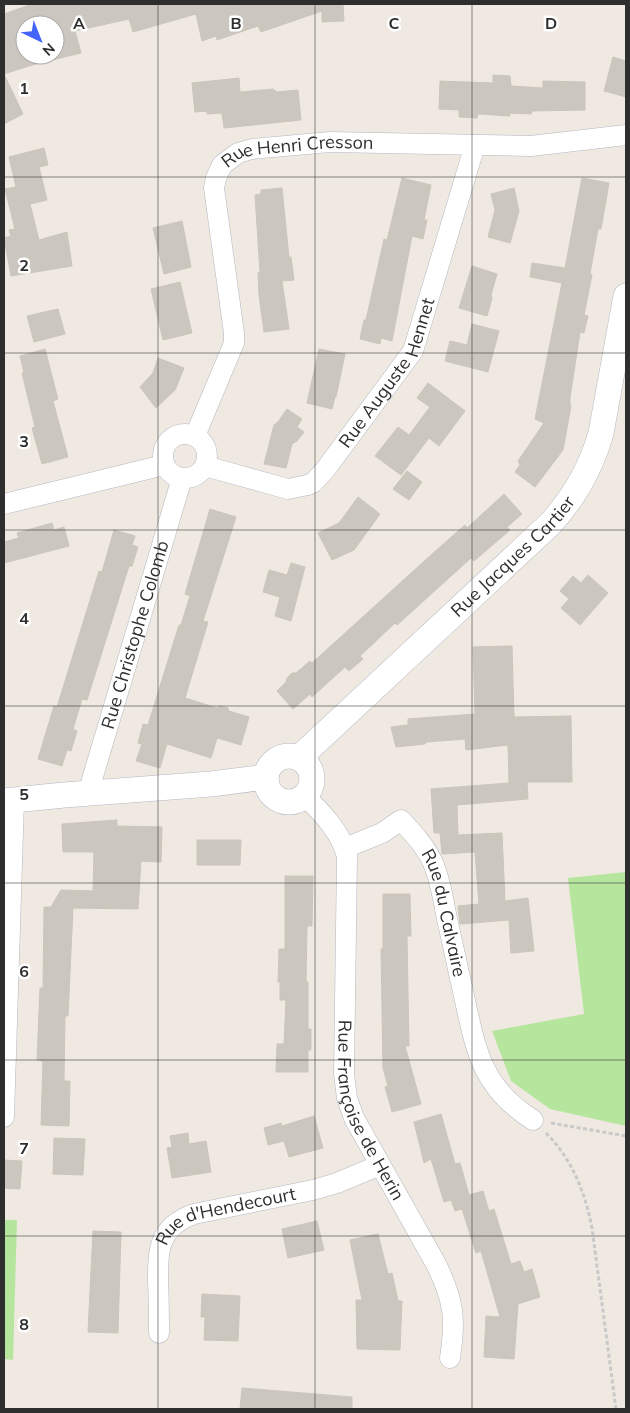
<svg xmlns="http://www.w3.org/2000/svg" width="630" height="1413" font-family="Mulish,sans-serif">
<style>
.grass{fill:#b6e59e}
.building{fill:#cbc7bf;stroke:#cbc5ba;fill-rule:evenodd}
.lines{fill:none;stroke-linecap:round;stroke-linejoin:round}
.minor-casing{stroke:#b4b7c1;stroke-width:21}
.tertiary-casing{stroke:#b4b7c1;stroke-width:26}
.path{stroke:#c9c9c9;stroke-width:3;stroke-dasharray:4 2.5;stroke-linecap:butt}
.minor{stroke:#fff;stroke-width:20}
.tertiary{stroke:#fff;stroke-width:25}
.grid{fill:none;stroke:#2e2e2e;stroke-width:1;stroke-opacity:0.55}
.labels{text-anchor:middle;stroke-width:5;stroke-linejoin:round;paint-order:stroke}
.street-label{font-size:18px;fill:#2e2e2e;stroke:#fff}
.grid-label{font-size:16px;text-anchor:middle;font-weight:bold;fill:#2e2e2e;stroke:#fff;stroke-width:5;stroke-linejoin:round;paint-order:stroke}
</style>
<rect width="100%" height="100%" fill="#efe9e1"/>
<path class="grass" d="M626 872V1126L550 1109 511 1081 492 1031 584 1014 568 878Z
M4 1220H17L13 1360 4 1359Z"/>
<path class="building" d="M32 4H343L344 21 322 22V11L261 32 258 26 217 40 216 36 202 41 196 14 133 32 129 19 75 31 81 53 32 65 4 74 23 114 4 124V14ZM25 25H55V55H25Z
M613 57 626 61V97L604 91Z
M493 75 510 76 511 86 543 88V81L585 82V110L532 111 531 114 510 113V116L478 114 477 118 459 117V110L439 109 440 81 493 83Z
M239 78 240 92 273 89 277 92 298 90 301 120 224 128 222 113 207 114V111L195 112 192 83Z
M44 148 48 165 39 167 47 200 30 204 39 240 67 232 72 266 11 276 4 238 11 236 9 230 15 229 5 189 16 187 9 157Z
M402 178 431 185 424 220H427L423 239 412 236 392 341 381 338 380 344 360 339 364 320H366L384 239 387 240Z
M582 178 609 183 601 229H598L590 274 592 275 584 315 588 316 584 333 580 332 570 398V405L571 406 563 450 535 487 515 472 520 465 518 461 544 423 535 419 562 283 530 277 532 263 565 268Z
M282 188 289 257H291L294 280 282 281 289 329 264 332 259 295 258 273 260 272 255 195 261 194V190Z
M514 188 519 211 510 243 488 237 495 210 491 194Z
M182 221 191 267 164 274 153 228Z
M472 266 497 274 491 295 492 298 487 316 459 308Z
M180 282 192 333 163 340 151 289Z
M58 309 65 334 34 342 27 316Z
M472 324 499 331 488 372 445 361 450 341 467 345Z
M45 349 58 399 53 401 68 457 42 464 32 428 35 427 22 373H24L20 356Z
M319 349 345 354 336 397H335L332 409 307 403Z
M158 358 184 368 175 390 156 408 140 387 153 373Z
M428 383 465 411 439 446 429 438 401 475 375 456 398 427 409 435 430 407 417 398Z
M287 409 302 419 297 427 304 432 297 441 292 444 286 468 264 464 274 425 278 422Z
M407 471 422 482 409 500 393 489Z
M504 494 522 514 507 527 510 530 474 561 471 558 397 625 395 623 360 656 363 659 349 671 345 667 312 697 310 694 293 709 277 691 286 682 287 678 292 673H296L310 661 312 663 431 555 465 525 467 528Z
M358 497 380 514 354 550 332 560 318 533 339 523Z
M210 509 236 517 203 621 208 622 185 698 217 708 220 706 228 708 229 711 249 717 241 745 217 738 211 758 167 744 160 768 136 761 142 744 138 743 143 724 148 725 179 625H181L190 596 185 594Z
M52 523 54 530 64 527 69 546 4 563V542L19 538 17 533Z
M114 530 135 536 132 545 138 547 132 566H129L87 700 82 699 73 729 77 731 71 751 67 750 62 766 38 759 54 706 57 707 99 571 102 572Z
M291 563 305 567 291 621 275 616 280 597 263 592 269 570 287 575Z
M588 575 608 593 580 625 561 608 569 599 560 591 573 576 581 583Z
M512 646 514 717 571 716 572 782H527L528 799 457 805 458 835 502 833 505 901 528 898 534 951 511 953 509 920 460 924 458 906 479 904 475 852 442 854 440 833H434L431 789 509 783 508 745 466 750 465 739 426 742 425 744 396 747 391 727 408 725V719L475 714 473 647Z
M117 820V826L162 827 161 862 141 861 138 909 73 908 68 1016H65L64 1081H70L69 1126 41 1125 43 1061 37 1060 40 988H43L44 907H51L61 890 93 891 94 852H63L62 824Z
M197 840H241L240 865H197Z
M285 876H313L312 926H307L306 982H308V1029H311V1050H308V1072H276L277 1044H284L286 1000H280V982H278L279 949H285Z
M383 894H410L411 936H407L409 1046H405L421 1104 392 1112 385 1087 388 1086 383 1068 381 949H383Z
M441 1114 455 1164 460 1163 469 1195 483 1191 489 1211 494 1209 511 1264 520 1261 524 1272 532 1269 540 1297 518 1304 514 1359 484 1357 486 1316 500 1317 481 1251 476 1253 462 1209 455 1211 451 1200 444 1202 431 1159 424 1163 414 1122Z
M314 1116 323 1148 289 1157 284 1141 268 1145 264 1128 281 1123 282 1126Z
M188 1133 189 1144 206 1141 211 1172 172 1178 167 1148 172 1147 170 1136Z
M54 1138 85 1139 83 1175 53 1174Z
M4 1160 22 1161 20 1189 4 1188Z
M317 1221 324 1250 288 1258 282 1229Z
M93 1231 121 1232 118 1333 88 1332Z
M378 1234 388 1274 392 1273 398 1301H402L400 1350 357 1349 356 1300H362L350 1240Z
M202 1294 240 1296 238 1341 204 1340 205 1317H201Z
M242 1388 352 1397V1409H240Z"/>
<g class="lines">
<g class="minor-casing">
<g id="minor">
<circle cx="185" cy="456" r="22"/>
<path id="s1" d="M195 436 234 343V333L214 188 216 178 222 165 238 153 252 149 330 142 531 146 626 135"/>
<path id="s2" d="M205 466 288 489 308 485 314 482 325 470 413 351 475 145"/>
<path d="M4 504 164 465"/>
<path id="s3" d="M88 793 182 478"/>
<path id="s4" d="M305 796C323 814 340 831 347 856L344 1074 347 1098 354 1118 436 1264C454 1300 456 1319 450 1358"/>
<path id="s5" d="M345 848 382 833 401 820C413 833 426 847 433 863 440 879 443 897 446 914 452 941 458 969 464 996 476 1051 482 1088 533 1120"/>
<path d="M4 1117 14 800"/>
<path id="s6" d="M159 1333C159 1316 159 1299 158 1282 158 1250 158 1227 194 1214L313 1190 337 1183 380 1165"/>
</g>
</g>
<g class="tertiary-casing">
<g id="tertiary">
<circle cx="289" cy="779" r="23"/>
<path id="s7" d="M299 758 550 524C575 497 591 468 601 433L626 296"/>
<path d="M4 801 64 795 211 784 266 777"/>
</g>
</g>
<path class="path" d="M551 1123 626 1136
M546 1133C572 1159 585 1192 592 1228L616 1409"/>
<use href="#minor" class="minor"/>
<use href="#tertiary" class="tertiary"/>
</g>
<path class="grid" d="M158 4V1409M315 4V1409M472 4V1409M4 177H626M4 353H626M4 530H626M4 706H626M4 883H626M4 1060H626M4 1236H626"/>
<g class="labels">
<g class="street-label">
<text dy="6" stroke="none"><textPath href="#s1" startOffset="361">Rue Henri Cresson</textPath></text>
<text dy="6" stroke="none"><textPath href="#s2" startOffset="246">Rue Auguste Hennet</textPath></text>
<text dy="6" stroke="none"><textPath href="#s7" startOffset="294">Rue Jacques Cartier</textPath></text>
<text dy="6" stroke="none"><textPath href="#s3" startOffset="165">Rue Christophe Colomb</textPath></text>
<text dy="6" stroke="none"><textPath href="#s5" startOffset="168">Rue du Calvaire</textPath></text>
<text dy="6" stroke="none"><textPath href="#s4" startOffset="334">Rue Françoise de Herin</textPath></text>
<text dy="6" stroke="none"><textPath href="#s6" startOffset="164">Rue d'Hendecourt</textPath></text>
</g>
</g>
<g class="grid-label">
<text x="79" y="29">A</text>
<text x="236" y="29">B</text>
<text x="394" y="29">C</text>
<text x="551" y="29">D</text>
<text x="24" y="94">1</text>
<text x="24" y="271">2</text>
<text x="24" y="447">3</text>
<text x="24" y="624">4</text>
<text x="24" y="800">5</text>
<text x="24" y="977">6</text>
<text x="24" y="1154">7</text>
<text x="24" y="1330">8</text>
</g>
<rect width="630" height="1413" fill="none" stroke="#2e2e2e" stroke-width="10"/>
<g transform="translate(40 40) rotate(137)"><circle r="24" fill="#ffffff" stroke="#ababab"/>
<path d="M0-4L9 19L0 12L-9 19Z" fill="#4264fb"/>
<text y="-8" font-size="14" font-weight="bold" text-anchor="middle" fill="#2e2e2e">N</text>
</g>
</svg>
